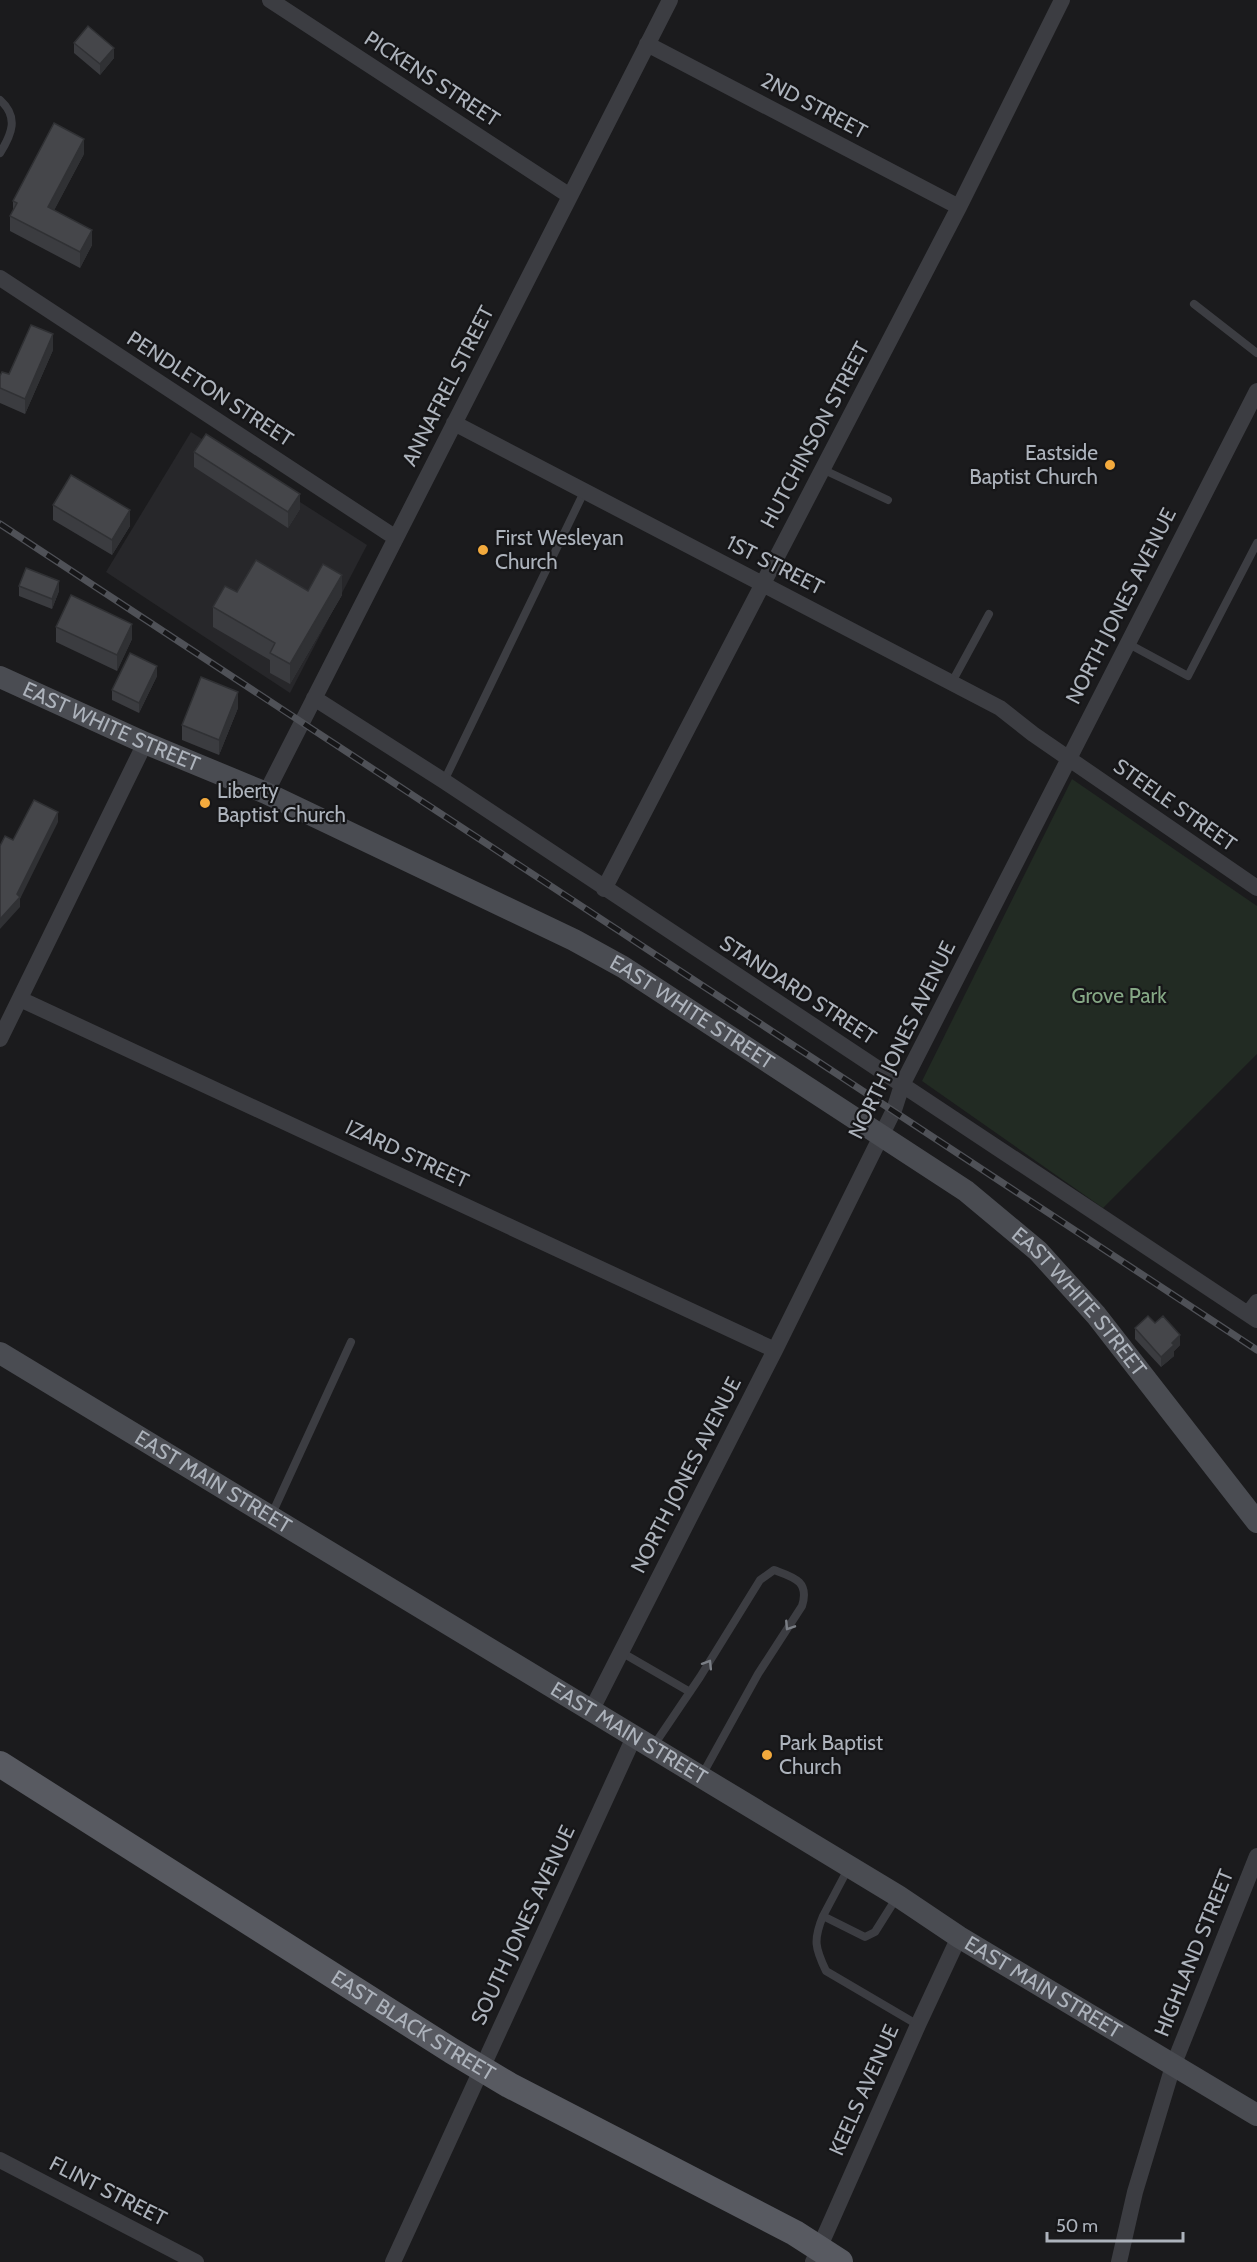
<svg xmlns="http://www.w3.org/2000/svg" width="1257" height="2262" font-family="Cabin,sans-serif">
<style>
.built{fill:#27272a}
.green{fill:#222b23}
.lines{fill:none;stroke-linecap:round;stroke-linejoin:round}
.lane{stroke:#3c3d42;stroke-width:8}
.street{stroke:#3c3d42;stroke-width:16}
.secondary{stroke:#4a4c52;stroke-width:22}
.primary{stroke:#585a61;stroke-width:26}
.rail-casing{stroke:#4f5157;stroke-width:7}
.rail{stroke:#161618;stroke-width:4.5;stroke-dasharray:14;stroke-linecap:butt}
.wall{fill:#3b3c40}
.shaded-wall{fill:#303134}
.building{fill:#45464a;stroke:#303134;stroke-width:1.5}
.oneway{stroke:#7a7e85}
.poi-dot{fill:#f3aa3d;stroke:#161618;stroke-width:2}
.labels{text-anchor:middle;stroke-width:4.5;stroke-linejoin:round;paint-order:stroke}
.street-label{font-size:21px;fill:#adb3bc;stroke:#161618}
.poi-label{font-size:21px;fill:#adb3bc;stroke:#161618;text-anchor:start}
.park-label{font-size:21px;fill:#85a785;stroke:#161618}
</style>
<rect width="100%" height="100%" fill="#1b1b1d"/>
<path class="built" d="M191 432 367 545 290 693 106 572Z"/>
<path class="green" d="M1072 779 1257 906V1054L1103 1208 922 1081Z"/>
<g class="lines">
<path class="lane" d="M0 100C19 117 12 134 0 153
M1194 304 1257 353
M822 469 888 500
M1127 643 1188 676 1257 543
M952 682 989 614
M444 781 584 492
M271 1516 351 1342
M621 1652 690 1692
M652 1748 700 1677 760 1580 774 1570C793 1577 810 1581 802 1606L758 1674 701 1777
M849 1867 823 1916 865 1937 875 1932 897 1897
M823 1916C813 1940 815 1948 826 1971L918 2025"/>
<path class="street" d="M270 0 570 196
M647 44 959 207
M0 278 396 538
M454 423 1000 708 1033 734 1257 888
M314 698 444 781 1257 1320
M266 793 670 0
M604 889 959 207 1062 0
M20 999 775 1350
M0 1039 145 743
M1248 1314 1257 1302
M591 1711 775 1350 894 1110 902 1085 1257 391
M0 2160 196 2262
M393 2262 634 1737
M813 2262 918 2025 959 1937
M1119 2262 1135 2192 1173 2066 1257 1856"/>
<g class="secondary">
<path id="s1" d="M0 677 145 743 266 793 574 940 623 967 966 1191 1038 1251 1096 1315 1257 1522"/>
<path id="s2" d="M0 1353 898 1896 959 1937 1257 2115"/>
</g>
<path class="primary" id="s3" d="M0 1764 452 2051 509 2085 795 2233 840 2262"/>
<g class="rail-casing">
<path id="rail" d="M0 524 1257 1350"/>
</g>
<use href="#rail" class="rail"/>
</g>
<path class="wall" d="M74 43 114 58 100 75 74 53Z
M84 154 54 210 92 245 80 268 10 231V216L13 211V201Z
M53 350 25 414 0 403V376L9 374Z
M194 452 300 509 288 528 194 467Z
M53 505 130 526 112 555 53 520Z
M19 586 59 591 52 609 19 596Z
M308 591 342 595 290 684 270 673V660L213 627V607L237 592Z
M56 627 132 639 117 671 56 642Z
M157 676 139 713 112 700V690Z
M238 708 219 755 182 740V725Z
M1155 1323 1180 1345 1174 1351V1356L1161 1367 1135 1339V1328Z"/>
<path class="shaded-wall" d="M114 48V58L100 75V64Z
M84 139V154L48 222V207Z
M92 230V245L80 268V252Z
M53 334V350L25 414V399Z
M300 494V509L288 528V512Z
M130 510V526L112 555V540Z
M342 575V595L290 684V664Z
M59 581V591L52 609V599Z
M132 624V639L117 671V655Z
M157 666V676L139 713V703Z
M238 692V708L219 755V740Z
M58 812V822L20 899V907L0 929V919L17 894Z
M1180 1335V1345L1174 1351V1356L1161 1367V1357L1172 1343Z"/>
<path class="building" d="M88 26 114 48 100 64 74 43Z
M54 123 84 139 48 207 92 230 80 252 10 216 17 203 13 201Z
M31 325 53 334 25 399 0 388V376L2 372 9 374Z
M206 434 300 494 288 512 194 452Z
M71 475 130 510 112 540 53 505Z
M256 560 308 591 323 564 342 575 290 664 270 653 275 643 213 607 225 586 237 592Z
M26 568 59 581 52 599 19 586Z
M71 595 132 624 117 655 56 627Z
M130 653 157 666 139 703 112 690Z
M201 677 238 692 219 740 182 725Z
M34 800 58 812 17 894 20 897 0 919V846L5 836 13 840Z
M1148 1316 1155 1323 1163 1316 1180 1335 1172 1343 1174 1345 1161 1357 1135 1328Z"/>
<defs><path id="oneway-chevron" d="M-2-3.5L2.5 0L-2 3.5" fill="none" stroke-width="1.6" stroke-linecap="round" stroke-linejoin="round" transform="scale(1.5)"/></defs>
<g class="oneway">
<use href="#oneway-chevron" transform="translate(789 1626) rotate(123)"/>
<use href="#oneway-chevron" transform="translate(708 1664) rotate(-58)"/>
</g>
<g class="poi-dot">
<circle cx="1110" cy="465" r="6"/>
<circle cx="483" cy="550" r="6"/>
<circle cx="205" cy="803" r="6"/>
<circle cx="767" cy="1755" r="6"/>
</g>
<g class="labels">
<g class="street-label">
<text transform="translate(432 79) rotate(33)" y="7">PICKENS STREET</text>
<text transform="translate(814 106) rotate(28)" y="7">2ND STREET</text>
<text transform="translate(448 386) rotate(-63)" y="7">ANNAFREL STREET</text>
<text transform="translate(210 389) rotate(33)" y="7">PENDLETON STREET</text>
<text transform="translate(815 435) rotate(-62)" y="7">HUTCHINSON STREET</text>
<text transform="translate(775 565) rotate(27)" y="7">1ST STREET</text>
<text transform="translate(1121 606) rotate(-63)" y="7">NORTH JONES AVENUE</text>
<text dy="7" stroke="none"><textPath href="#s1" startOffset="122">EAST WHITE STREET</textPath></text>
<text transform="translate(1175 805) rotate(35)" y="7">STEELE STREET</text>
<text transform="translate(798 990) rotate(33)" y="7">STANDARD STREET</text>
<text dy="7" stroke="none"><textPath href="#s1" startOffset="770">EAST WHITE STREET</textPath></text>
<text transform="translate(902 1040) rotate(-64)" y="7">NORTH JONES AVENUE</text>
<text transform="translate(407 1154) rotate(25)" y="7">IZARD STREET</text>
<text dy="7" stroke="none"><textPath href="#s1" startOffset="1256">EAST WHITE STREET</textPath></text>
<text transform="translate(686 1475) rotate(-63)" y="7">NORTH JONES AVENUE</text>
<text dy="7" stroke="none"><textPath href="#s2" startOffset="249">EAST MAIN STREET</textPath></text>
<text dy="7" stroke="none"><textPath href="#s2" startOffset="735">EAST MAIN STREET</textPath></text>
<text transform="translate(523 1925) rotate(-65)" y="7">SOUTH JONES AVENUE</text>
<text transform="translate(1194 1953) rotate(-68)" y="7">HIGHLAND STREET</text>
<text dy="7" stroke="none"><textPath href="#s2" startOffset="1221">EAST MAIN STREET</textPath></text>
<text dy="7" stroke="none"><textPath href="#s3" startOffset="489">EAST BLACK STREET</textPath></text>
<text transform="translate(864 2090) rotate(-66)" y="7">KEELS AVENUE</text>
<text transform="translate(108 2191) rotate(27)" y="7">FLINT STREET</text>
</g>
<g class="poi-label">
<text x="1098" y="460" text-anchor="end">Eastside<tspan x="1098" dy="24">Baptist Church</tspan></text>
<text x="495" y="545">First Wesleyan<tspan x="495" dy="24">Church</tspan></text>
<text x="217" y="798">Liberty<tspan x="217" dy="24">Baptist Church</tspan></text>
<text x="779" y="1750">Park Baptist<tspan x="779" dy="24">Church</tspan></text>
</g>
<g class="park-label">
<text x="1119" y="1003">Grove Park</text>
</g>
</g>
<path d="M1047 2232v9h136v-9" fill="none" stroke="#adb3bc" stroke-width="3"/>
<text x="1056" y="2232" font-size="18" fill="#adb3bc" stroke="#161618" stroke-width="4.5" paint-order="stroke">50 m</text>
</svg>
